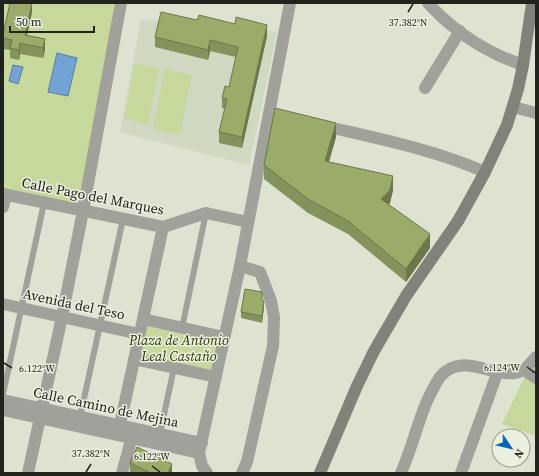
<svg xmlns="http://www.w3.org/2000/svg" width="539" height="476" font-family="'Source Serif 4',serif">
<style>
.built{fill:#d1d8c1}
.green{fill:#c7d89d}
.water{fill:#73a3d5;stroke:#5a7d9e}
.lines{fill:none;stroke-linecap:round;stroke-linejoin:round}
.lane{stroke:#9fa19a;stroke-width:6}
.street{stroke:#9fa19a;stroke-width:12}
.secondary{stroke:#808379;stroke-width:12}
.wall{fill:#84935b}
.shaded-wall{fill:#6c784a}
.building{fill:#9aab6a;stroke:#6c784a}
.ticks{fill:none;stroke:#21231d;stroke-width:1.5}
.labels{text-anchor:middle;stroke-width:3;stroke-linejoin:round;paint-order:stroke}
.street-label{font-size:14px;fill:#21231d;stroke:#eaefde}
.park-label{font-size:14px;font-style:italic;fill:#2c3703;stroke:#eaefde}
.ticks-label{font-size:10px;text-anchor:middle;fill:#21231d;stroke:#eaefde;stroke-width:3;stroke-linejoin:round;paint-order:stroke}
</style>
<rect width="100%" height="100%" fill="#dde2d1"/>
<path class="built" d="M141 19 203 25 204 22 277 32 249 165 120 132Z"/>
<path class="green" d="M3 3H121L83 211 3 194Z
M135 63 159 68 148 124 124 119Z
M165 69 192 75 180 135 153 129Z
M143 319 224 337 216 377 134 359Z
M527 372 536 378V436L502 424Z"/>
<path class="water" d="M57 53 77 58 68 96 48 92Z
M13 65 23 67 18 84 9 81Z"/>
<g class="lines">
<path class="lane" d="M182 328 206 213
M3 394 44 203
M80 417 123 219
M160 433 174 368"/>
<path class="street" d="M428 3C446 23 470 41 494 53 503 58 513 61 523 65
M425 88 460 31
M513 107 536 113
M320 125C375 138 433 149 485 172
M3 194 163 227 206 213 248 222
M3 207 6 195
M240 266 260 272 271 301 274 317 273 346 247 462 242 473
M3 304 139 334
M143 319 224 337
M134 359 216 377
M524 370 536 378
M3 400 202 443
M3 410 199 453
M118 434 163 227
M28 473 62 317 83 211 121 3
M122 473 132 437
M207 473 202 466 199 453 240 266 290 3
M401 473C411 450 417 425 427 401 431 393 435 384 440 377 463 348 499 384 523 370 528 367 532 361 536 357
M461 473 498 371"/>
<path class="secondary" d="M320 473 357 386 374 351 406 296 458 221 485 172 507 125 518 89 523 65 532 3"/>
</g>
<path class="wall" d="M32 3V12L27 35 45 39V50L43 58 20 54 19 60 10 58V50L3 49V34Z
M267 36 242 148 219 143V132L225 109 222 108V98L229 87 236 57 210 51 208 60 155 47V37Z
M336 137 329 162 393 190 390 203 389 205 430 248 406 282 348 234 308 213 264 179V165Z
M262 299 264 307 262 323 241 318V312Z
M130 463 172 473H130Z"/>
<path class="shaded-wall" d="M32 3V12L25 45V35Z
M267 25V36L242 148V137Z
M45 39V50L43 58V48Z
M210 40V51L208 60V50Z
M20 43V54L19 60V50Z
M336 123V137L325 175V161Z
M393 176V190L390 203 381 213V199Z
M430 234V248L406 282V269Z
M264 301V307L262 323V316Z
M172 464V473H168Z"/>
<path class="building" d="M10 3H32L25 35 45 39 43 48 20 43 19 50 10 48 12 40 3 38V34Z
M161 12 197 20 199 15 235 24 236 17 267 25 242 137 219 132 227 99 222 98 225 86 229 87 238 47 210 40 208 50 155 37Z
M275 108 336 123 325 161 393 176 390 190 381 199 430 234 406 269 348 221 308 199 264 165Z
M245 289 262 292V299L264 301 262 316 241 312Z
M137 447 172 464 168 473H151L130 463Z"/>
<path class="ticks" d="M408 12 413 4M4 363 12 368M527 367 535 373M152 466 160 472M86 472 91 464"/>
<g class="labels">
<g class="street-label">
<text transform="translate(93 196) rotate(11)" y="5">Calle Pago del Marques</text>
<text transform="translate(74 304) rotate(12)" y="5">Avenida del Teso</text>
<text transform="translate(106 407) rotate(12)" y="5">Calle Camino de Mejina</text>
</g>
<g class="park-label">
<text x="179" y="345">Plaza de Antonio<tspan x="179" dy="16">Leal Castaño</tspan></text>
</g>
</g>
<g class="ticks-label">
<text x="408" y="26">37.382°N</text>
<text x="502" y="371">6.124°W</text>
<text x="37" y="372">6.122°W</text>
<text x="91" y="457">37.382°N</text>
<text x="152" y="460">6.122°W</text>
</g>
<rect width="539" height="476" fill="none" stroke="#21231d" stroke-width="8"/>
<g transform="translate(511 448) rotate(125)"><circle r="19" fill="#eaefde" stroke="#9a9d91"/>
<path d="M0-3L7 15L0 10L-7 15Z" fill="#0569b5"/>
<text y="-6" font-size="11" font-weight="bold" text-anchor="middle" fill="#21231d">N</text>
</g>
<path d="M10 26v6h84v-6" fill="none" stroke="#21231d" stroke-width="2"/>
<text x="16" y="26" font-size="12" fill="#21231d" stroke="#eaefde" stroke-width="3" paint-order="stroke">50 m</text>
</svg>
